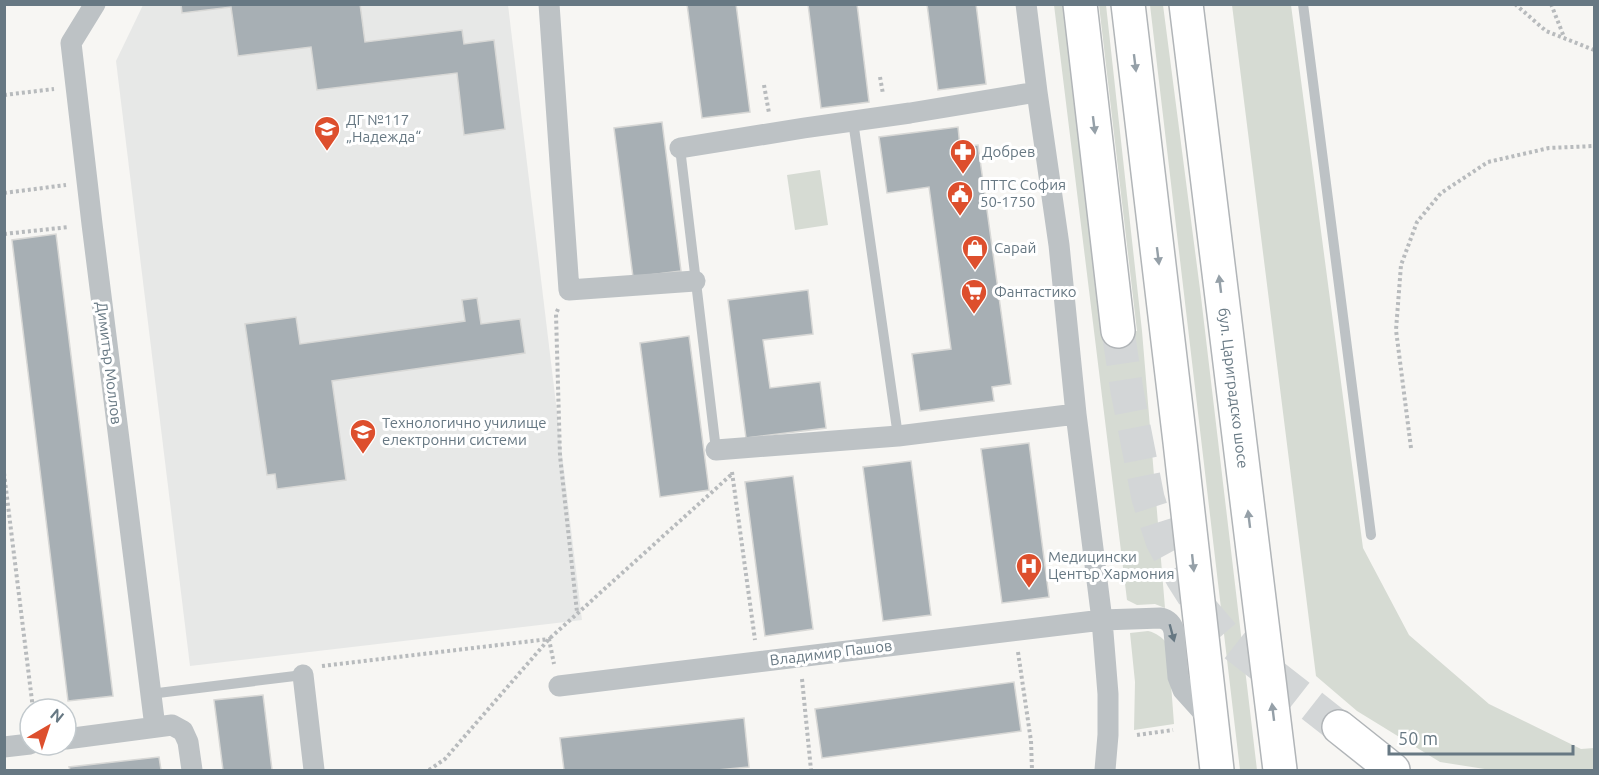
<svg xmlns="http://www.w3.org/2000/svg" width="1599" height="775" font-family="Ubuntu,sans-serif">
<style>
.built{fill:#e7e8e7}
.green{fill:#d6dbd3}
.building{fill:#a7afb4;stroke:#d8d8d6;stroke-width:1.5}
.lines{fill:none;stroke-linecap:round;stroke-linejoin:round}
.trunk-tunnel{stroke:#d3d6d7;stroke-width:33;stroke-dasharray:33 16;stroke-linecap:butt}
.trunk-casing{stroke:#b1b5b8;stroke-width:36}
.path{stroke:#b8bbbd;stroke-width:4;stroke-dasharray:3 3;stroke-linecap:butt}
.service{stroke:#bdc2c5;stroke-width:10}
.minor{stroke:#bdc2c5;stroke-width:21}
.trunk{stroke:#fff;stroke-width:33}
.oneway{fill:#95a0a8}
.oneway2{fill:#677883}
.labels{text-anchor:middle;stroke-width:6;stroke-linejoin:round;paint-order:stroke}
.poi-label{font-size:15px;fill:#677883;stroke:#fff;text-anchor:start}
.street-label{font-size:15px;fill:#677883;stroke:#fff}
</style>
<rect width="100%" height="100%" fill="#f7f6f3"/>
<path class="built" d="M143 5H508L582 620 190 666 116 61Z"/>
<path class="green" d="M1054 5H1066L1105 336 1137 331 1099 5H1106L1142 331 1165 608 1155 604 1137 605 1127 600Z
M1150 5H1163L1201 297 1257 770H1240Z
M1232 5H1291L1363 548 1409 635 1489 704 1581 749 1594 748V770H1491L1440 762 1357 711 1316 676Z
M820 170 828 225 795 230 787 175Z
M1148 631C1157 633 1161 637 1168 644L1174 724 1134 730 1135 682 1130 633Z"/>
<path class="building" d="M181 4H360L365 42 462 30 464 44 494 40 505 129 464 135 457 73 317 90 311 47 238 56 231 7 182 13Z
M687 4H736L750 112 702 118Z
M808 4H857L869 102 821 108Z
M927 4H976L986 84 938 90Z
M662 122 681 271 633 277 614 128Z
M958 127 960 147 978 145 1011 384 992 387 994 401 920 411 912 354 951 349 929 187 887 193 879 137Z
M56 234 113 696 68 701 12 240Z
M808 290 813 334 763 340 770 388 820 382 826 428 746 438 728 300Z
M477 298 481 324 520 319 525 353 332 381 346 480 277 489 275 474 267 475 245 324 296 317 300 344 465 321 462 300Z
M689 336 709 490 660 497 640 343Z
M1029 443 1049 597 1002 603 981 449Z
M911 461 931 615 883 621 863 467Z
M793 476 813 629 765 636 745 482Z
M1014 682 1021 731 822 758 815 709Z
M263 695 272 770H223L214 700Z
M744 718 749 767 717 770H564L560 738Z
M159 757 161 770H70L69 767Z"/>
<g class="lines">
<path class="trunk-tunnel" d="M1118 331 1127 391 1148 498 1162 541 1182 578 1203 611 1227 639 1339 727"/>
<g class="trunk-casing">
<g id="trunk">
<path d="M1080 4 1118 331"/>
<path d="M1128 4 1180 442 1217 770"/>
<path id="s1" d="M1186 4 1280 770"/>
<path d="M1339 727 1393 770"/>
</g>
</g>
<path class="path" d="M1515 4 1546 31 1594 50
M1551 4 1564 37
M880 77 883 94
M764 85 769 113
M4 95 54 89
M4 193 66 185
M4 234 69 227
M558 309 556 314 560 456 577 612
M1411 448 1396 330 1401 265 1417 222 1441 193 1488 162 1549 148 1594 146
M732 472 755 640
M4 473 33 709
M1018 652 1031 741 1032 770
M322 666 549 639 554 664
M802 679 811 770
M1137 735 1173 730
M429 770 445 759 549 639 732 474"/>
<path class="service" d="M1303 4 1371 535
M853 121 898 436
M680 148 716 450
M150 694 303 675"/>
<path class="minor" d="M95 4 71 43 92 224 155 727
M549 4 569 290 695 281
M1026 4 1037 92 1059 245 1076 414 1102 620 1108 694V735L1105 770
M680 148 804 128 910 113 1037 92
M716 450 898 436 1076 414
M303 675 314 770
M559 686 1102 620 1161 618C1169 620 1172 624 1174 631L1178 677 1183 690 1210 720
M66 739 172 725 183 731 188 742 192 770
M4 747 30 744"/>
<use href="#trunk" class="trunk"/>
</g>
<defs><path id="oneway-solid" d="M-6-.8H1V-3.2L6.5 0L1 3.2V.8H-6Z" transform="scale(1.5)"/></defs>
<g class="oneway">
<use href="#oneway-solid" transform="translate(1135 63) rotate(83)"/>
<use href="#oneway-solid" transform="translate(1094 125) rotate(83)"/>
<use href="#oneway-solid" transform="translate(1158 256) rotate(83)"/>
<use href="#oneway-solid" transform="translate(1220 284) rotate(-97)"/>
<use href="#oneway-solid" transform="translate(1249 519) rotate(-97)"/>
<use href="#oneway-solid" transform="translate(1193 563) rotate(84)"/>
<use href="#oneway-solid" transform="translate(1273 712) rotate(-97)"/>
</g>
<use class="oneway2" href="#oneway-solid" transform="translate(1172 633) rotate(75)"/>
<defs>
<g id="school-pin" transform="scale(1.35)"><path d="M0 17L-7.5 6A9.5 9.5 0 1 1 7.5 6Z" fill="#dd4f2d" stroke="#fff"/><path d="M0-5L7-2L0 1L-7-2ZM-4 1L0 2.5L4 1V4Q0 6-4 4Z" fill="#fff"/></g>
<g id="pharmacy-pin" transform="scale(1.35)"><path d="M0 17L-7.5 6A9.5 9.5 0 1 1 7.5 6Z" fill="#dd4f2d" stroke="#fff"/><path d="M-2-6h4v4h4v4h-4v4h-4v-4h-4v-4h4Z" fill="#fff"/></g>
<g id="civic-pin" transform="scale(1.35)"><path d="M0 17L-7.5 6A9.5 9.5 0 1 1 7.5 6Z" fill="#dd4f2d" stroke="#fff"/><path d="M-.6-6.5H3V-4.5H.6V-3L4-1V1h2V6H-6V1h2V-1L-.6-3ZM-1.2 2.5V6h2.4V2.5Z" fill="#fff"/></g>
<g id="shop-pin" transform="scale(1.35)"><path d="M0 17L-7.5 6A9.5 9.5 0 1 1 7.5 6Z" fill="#dd4f2d" stroke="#fff"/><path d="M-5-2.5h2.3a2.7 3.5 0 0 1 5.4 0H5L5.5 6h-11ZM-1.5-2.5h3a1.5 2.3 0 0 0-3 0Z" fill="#fff"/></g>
<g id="supermarket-pin" transform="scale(1.35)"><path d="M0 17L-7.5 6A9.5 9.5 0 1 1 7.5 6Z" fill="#dd4f2d" stroke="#fff"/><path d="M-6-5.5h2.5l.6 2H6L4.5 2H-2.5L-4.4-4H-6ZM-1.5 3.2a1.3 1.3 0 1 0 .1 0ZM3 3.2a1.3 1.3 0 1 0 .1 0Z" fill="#fff"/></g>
<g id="hospital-pin" transform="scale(1.35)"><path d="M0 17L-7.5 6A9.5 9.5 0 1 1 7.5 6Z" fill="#dd4f2d" stroke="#fff"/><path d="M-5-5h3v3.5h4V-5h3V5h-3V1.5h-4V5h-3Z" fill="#fff"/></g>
</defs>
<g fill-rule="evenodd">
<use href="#school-pin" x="327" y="129"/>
<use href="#pharmacy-pin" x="963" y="152"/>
<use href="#civic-pin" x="960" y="194"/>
<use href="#shop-pin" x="975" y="248"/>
<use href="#supermarket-pin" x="974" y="292"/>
<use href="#school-pin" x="363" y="432"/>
<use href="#hospital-pin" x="1029" y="566"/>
</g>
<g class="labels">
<g class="poi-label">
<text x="346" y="125">ДГ №117<tspan x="346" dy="17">„Надежда“</tspan></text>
<text x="982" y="157">Добрев</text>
<text x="980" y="190">ПТТС София<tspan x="980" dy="17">50-1750</tspan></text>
<text x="994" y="253">Сарай</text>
<text x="994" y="297">Фантастико</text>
<text x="382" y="428">Технологично училище<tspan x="382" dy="17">електронни системи</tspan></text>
<text x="1048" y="562">Медицински<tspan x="1048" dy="17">Център Хармония</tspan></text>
</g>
<g class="street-label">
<text transform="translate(109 363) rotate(83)" y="5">Димитър Моллов</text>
<text dy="5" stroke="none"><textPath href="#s1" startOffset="387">бул. Цариградско шосе</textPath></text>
<text transform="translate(831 653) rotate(-7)" y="5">Владимир Пашов</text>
</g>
</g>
<rect width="1599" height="775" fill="none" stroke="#677883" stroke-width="12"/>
<g transform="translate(48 727) rotate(39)"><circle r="28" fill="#ffffff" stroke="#c2c9cd" stroke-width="1.5"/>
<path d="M0-4.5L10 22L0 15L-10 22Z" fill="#dd4f2d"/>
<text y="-9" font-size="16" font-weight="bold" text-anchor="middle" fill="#677883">N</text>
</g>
<path d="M1389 745v9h184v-9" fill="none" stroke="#677883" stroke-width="3"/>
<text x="1398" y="745" font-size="18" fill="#677883" stroke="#ffffff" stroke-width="4.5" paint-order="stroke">50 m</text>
</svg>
